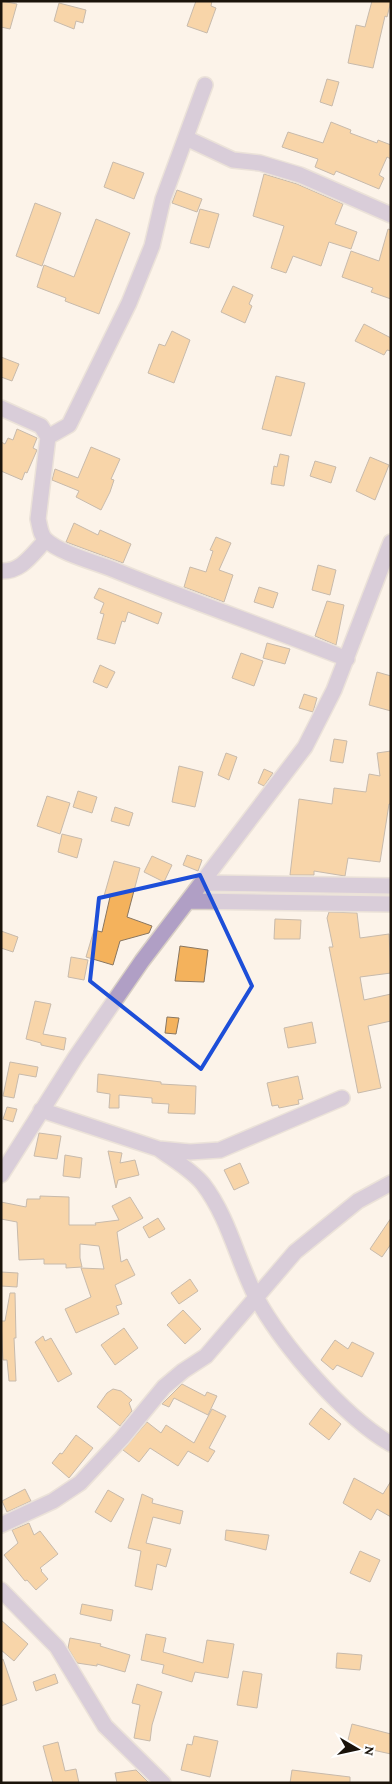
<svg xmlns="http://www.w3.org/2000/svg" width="392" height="1784" font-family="'Crimson Pro',serif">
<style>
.building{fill:#f4b25c;stroke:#897660}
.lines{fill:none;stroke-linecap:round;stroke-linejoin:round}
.minor-casing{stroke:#d8cfc5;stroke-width:18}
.minor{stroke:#b09fc5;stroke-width:15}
.marked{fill:none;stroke:#1d4ed8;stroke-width:4;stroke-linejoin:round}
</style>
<rect width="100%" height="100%" fill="#fcf3e9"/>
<path class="building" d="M1 1 17 4 10 29 1 27Z
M196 1H212L211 6 216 8 207 33 187 26Z
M372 1H391L387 17 385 16 373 68 348 63 356 25 365 27Z
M59 3 86 10 83 23 76 21 74 29 54 21Z
M327 79 339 82 332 106 320 102Z
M331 122 351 130 350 133 377 143 378 140 391 145V159L387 157 379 175 384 178 379 189 336 171 334 175 315 167 318 159 282 147 288 132 323 143Z
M113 162 144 173 134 199 104 187Z
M264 174 297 184 343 204 335 224 357 232 351 249 329 242 321 266 293 256 286 273 271 268 284 226 253 216Z
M177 190 202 199 197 212 172 203Z
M35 203 61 213 42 266 16 256Z
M200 209 219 214 209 248 190 243Z
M96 219 130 233 99 314 65 301 66 298 37 287 44 265 74 277Z
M388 229 391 230V299L371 292 373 288 342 277 351 251 379 261Z
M233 286 253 295 249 304 252 306 245 323 221 312Z
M364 324 391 338V351L387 350 384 355 355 341Z
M172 331 190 340 174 383 148 373 159 344 165 346Z
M1 357 19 364 12 381 1 377Z
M276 376 305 383 291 436 262 429Z
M17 429 37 438 33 448 37 450 27 473 25 472 22 480 1 471V442L5 444 8 438 13 440Z
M91 447 120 459 111 479 114 480 110 492 101 510 76 497 79 491 52 480 55 469 78 478Z
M280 454 289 456 284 486 271 484 274 466 277 467Z
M370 457 389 465 375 500 356 491Z
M315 461 336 467 331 483 310 476Z
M74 523 98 535 100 530 131 544 123 563 66 542Z
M216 537 231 543 219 570 233 575 224 602 184 587 190 567 206 572 213 551 210 550Z
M318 565 336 570 330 595 312 590Z
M259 587 278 593 273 608 254 602Z
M99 588 162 613 158 624 128 612 125 622 122 621 115 644 97 639 104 614 100 613 104 603 94 598Z
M327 601 344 605 336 645 315 636Z
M267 643 290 649 285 664 263 658Z
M241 653 263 661 254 686 232 678Z
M100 665 115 672 107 688 93 682Z
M377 672 391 676V711L369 705Z
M304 694 317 698 313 712 299 708Z
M334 739 347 741 343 763 330 761Z
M391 751V804H389L380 862 348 858 345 876 314 871V875H290L299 799 332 804 334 788 366 792 369 774 380 776 377 753Z
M226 753 237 757 229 780 218 775Z
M179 766 203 772 195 807 172 802Z
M264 769 273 773 264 786 258 783Z
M78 791 97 797 92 813 73 807Z
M47 796 70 803 60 834 37 826Z
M115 807 133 813 129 826 111 821Z
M62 834 82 839 77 858 58 852Z
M187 855 202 860 198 871 183 865Z
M152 856 172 865 164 882 144 872Z
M114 861 140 868 127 917 152 926 149 933 120 941 113 965 86 957 94 930 102 932 110 897 104 896Z
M329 912 357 913 360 938 389 934 391 973 360 977 364 1000 391 994V1021L368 1026 381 1088 358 1093 329 947H333L327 918Z
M275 919 301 920 300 939H274Z
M1 931 18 937 13 952 1 948Z
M180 946 208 950 204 982 175 981Z
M71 957 88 960 84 980 68 977Z
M35 1001 51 1004 43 1034 66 1038 64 1050 41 1045V1043L26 1039Z
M167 1017 179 1018 176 1034 165 1033Z
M312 1022 316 1043 288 1048 284 1028Z
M10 1062 38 1067 36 1077 19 1074 14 1098 3 1096Z
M98 1074 161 1082V1084L196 1086 195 1114 168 1113 169 1104 152 1103V1098L119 1095V1108H109L110 1094 97 1092Z
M298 1076 303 1099 298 1100 299 1104 279 1108 278 1105 272 1106 267 1083Z
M7 1107 17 1109 13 1122 3 1119Z
M39 1133 61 1136 57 1159 34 1156Z
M108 1151 122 1153 120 1163 135 1160 139 1175 118 1180 116 1188Z
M65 1155 82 1158 80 1178 63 1176Z
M240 1163 249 1183 234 1190 224 1170Z
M40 1196 69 1197V1225H96L95 1223 119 1220 112 1206 130 1197 143 1218 117 1232 121 1262 127 1259 135 1275 115 1285 122 1304 116 1306 119 1314 76 1333 65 1309 91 1297 81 1268 104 1269 99 1246 80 1244V1258L82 1267 66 1268V1264H44V1259L19 1260 17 1222 1 1219V1202L26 1207 27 1199H40Z
M158 1218 165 1229 149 1238 143 1227Z
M391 1218V1244L382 1257 370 1249Z
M1 1272 18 1273 17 1287 1 1286Z
M190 1279 198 1291 179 1304 171 1293Z
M10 1293H15L16 1338H14L16 1381H9L7 1360H3L1 1321H5Z
M183 1310 201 1329 185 1344 167 1325Z
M124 1328 138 1348 115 1365 101 1345Z
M43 1336 45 1341 51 1338 72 1374 58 1382 35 1342Z
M335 1340 348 1349 352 1342 374 1353 362 1377 337 1365 333 1370 321 1360Z
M182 1384 205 1396 207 1392 217 1396 208 1415 174 1398 169 1407 162 1404Z
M113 1389 121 1391 132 1400 129 1403 132 1411 120 1426 97 1407 107 1393Z
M321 1408 341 1424 329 1440 309 1424Z
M212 1409 226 1416 209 1448 215 1451 208 1462 188 1451 178 1466 150 1448 139 1462 123 1450 147 1422 161 1433 166 1425 194 1443Z
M76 1435 93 1448 69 1478 52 1463 60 1453 62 1454Z
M354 1478 383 1494 391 1481V1517L377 1509 371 1520 343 1503Z
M25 1489 31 1501 7 1512 2 1501Z
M108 1490 124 1499 111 1522 95 1512Z
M142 1494 153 1499 152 1503 183 1511 180 1524 153 1517 146 1543 171 1549 166 1567 157 1564 152 1590 135 1586 141 1551 128 1548Z
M29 1523 34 1535 40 1531 58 1554 40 1568 42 1570 41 1571 48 1579 36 1590 27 1580 25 1581 4 1555 18 1543 12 1530Z
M226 1530 269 1535 266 1550 225 1540Z
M360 1551 380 1560 370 1582 350 1573Z
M82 1604 113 1610 111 1621 80 1614Z
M1 1620 28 1644 14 1661 1 1650Z
M146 1634 166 1638 163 1652 203 1663 207 1640 234 1644 228 1678 195 1672 192 1682 162 1673 164 1665 141 1660Z
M70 1638 101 1644 100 1646 130 1655 125 1672 97 1664V1666L77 1663 68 1648Z
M337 1653 362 1655 360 1670 336 1668Z
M3 1659 17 1700 1 1706V1660Z
M243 1671 262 1674 257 1708 237 1705Z
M55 1674 58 1683 36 1691 33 1682Z
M137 1684 162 1692 152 1725 150 1741 134 1738 140 1705 132 1703Z
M352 1724 391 1734V1754L368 1749V1752L346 1748Z
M194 1736 218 1741 210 1777 181 1770 187 1744 192 1745Z
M58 1742 65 1771 76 1769 79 1783H53L43 1746Z
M136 1770 149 1783H117L115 1773Z
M292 1770 350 1777V1783H290Z"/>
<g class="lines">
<g class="minor-casing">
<path id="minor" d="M186 138 233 160 260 163 300 175 391 215
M1 408 41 426 48 437 38 519C40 526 40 535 46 540 60 553 94 562 112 569 190 601 269 628 347 659
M48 437 69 425 129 303 152 246 163 199 205 85
M1 571C22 572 32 554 46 540
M203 883 391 886
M189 901 391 904
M41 1110 159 1149 190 1152 220 1150 342 1098
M159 1149C172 1159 192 1170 203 1184 229 1218 237 1260 256 1297 282 1345 344 1417 391 1444
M1 1175 75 1058 142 961 305 747 334 690 391 542
M1 1525 53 1501 80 1483 122 1438 164 1387 183 1371 206 1356 295 1252 358 1201 391 1183
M1 1590 57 1647 105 1726 163 1783"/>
</g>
<use href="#minor" class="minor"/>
</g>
<path d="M0 0H392V1784H0ZM200 875 252 986 201 1069 90 981 99 898Z" fill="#fcf3e9" fill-opacity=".55" fill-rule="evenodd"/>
<path class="marked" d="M200 875 252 986 201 1069 90 981 99 898Z"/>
<rect width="392" height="1784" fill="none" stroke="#1a130a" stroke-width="5"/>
<g transform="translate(357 1749) rotate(99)" stroke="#ffffff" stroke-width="4" paint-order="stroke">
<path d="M0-4L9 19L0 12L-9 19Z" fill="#1a130a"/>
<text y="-8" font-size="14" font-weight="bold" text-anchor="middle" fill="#1a130a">N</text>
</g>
</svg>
